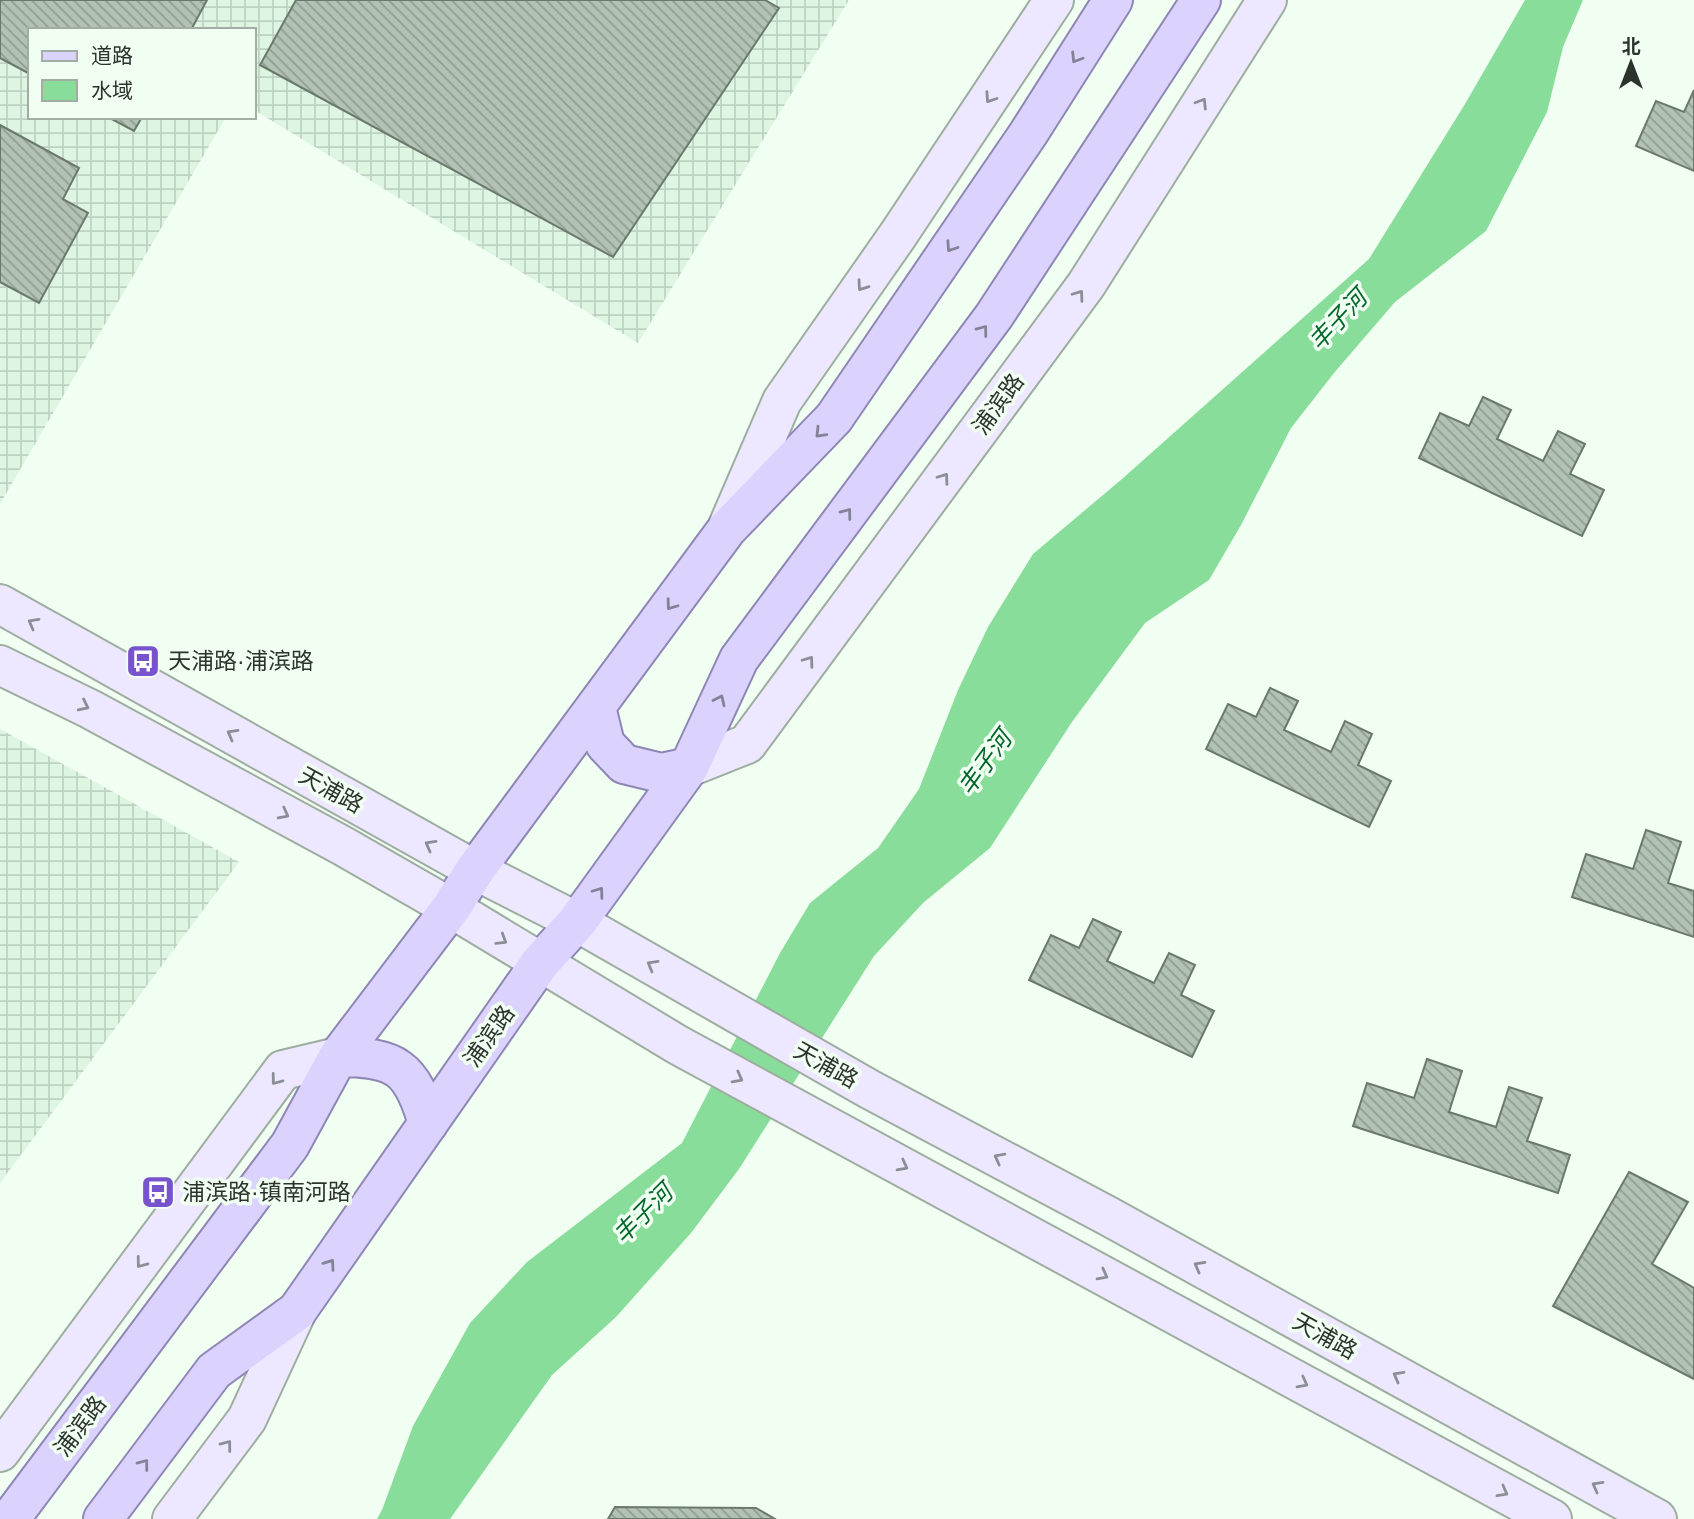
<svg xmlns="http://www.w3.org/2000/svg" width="1694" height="1519" font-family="Helvetica,'Noto Sans SC',sans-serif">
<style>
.industrial{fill:url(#industrial-grid)}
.water{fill:#89dd9a}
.building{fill:url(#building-back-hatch);stroke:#6a796c;stroke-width:2}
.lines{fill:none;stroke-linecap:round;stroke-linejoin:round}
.secondary-casing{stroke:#9dad9f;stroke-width:42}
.primary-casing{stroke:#8e87b5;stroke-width:42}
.secondary{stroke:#ede8ff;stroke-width:38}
.primary{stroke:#dbd2fe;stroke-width:38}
.oneway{stroke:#848296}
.oneway2{stroke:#8c8e96}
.labels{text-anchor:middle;stroke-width:7;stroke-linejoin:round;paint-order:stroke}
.street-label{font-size:23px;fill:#2c332d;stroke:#f1fff3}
.poi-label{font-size:23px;fill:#2c332d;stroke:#f1fff3;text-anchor:start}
.water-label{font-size:24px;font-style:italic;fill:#03662a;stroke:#f1fff3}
</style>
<defs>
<pattern id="industrial-grid" width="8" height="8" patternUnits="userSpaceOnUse" patternTransform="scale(1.75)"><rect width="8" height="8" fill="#ddf5e1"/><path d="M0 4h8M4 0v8" fill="none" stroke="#bed2c1"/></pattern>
<pattern id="building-back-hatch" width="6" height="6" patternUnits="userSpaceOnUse" patternTransform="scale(1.75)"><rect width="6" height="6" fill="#b2c2b4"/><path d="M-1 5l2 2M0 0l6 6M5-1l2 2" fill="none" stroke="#919e93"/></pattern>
</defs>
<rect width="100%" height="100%" fill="#f1fff3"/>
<path class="industrial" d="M0 0H849L638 343 254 110V30H30V117H226L0 504Z
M0 729 239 862 0 1183Z"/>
<path class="water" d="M1525 0H1583L1563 47 1547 112 1486 231 1395 302 1334 373 1291 428 1241 525 1209 580 1145 623 1072 722 990 848 923 903 874 956 739 1169 691 1233 616 1317 552 1375 450 1519H377L382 1510 413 1426 470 1323 527 1262 682 1143 780 953 810 903 878 848 919 789 958 690 988 627 1033 554 1122 479 1369 259 1465 104Z"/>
<path class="building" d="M0 0H207L191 30H30V74L0 58Z
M296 0H765L779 8 613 257 260 65Z
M1694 90V171L1636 146 1656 101 1684 112Z
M108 117H142L134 131Z
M0 125 79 168 63 199 88 213 39 303 0 282Z
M1483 397 1511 410 1497 439 1543 461 1558 431 1585 444 1570 474 1604 490 1582 536 1419 458 1440 413 1469 426Z
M1270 688 1298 701 1284 730 1331 752 1345 721 1372 734 1358 765 1391 781 1369 827 1206 749 1228 704 1256 717Z
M1646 830 1681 842 1668 883 1694 891V937L1572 897 1586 854 1633 869Z
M1093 919 1121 932 1107 961 1154 983 1169 953 1195 965 1181 995 1214 1011 1192 1057 1029 980 1051 935 1079 948Z
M1427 1059 1462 1071 1449 1112 1496 1127 1509 1087 1542 1098 1527 1141 1570 1155 1558 1193 1353 1126 1367 1083 1414 1098Z
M1629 1172 1688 1202 1652 1264 1694 1288V1379L1553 1306Z
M615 1507 756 1508 775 1519H608Z"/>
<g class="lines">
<g class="secondary-casing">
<path id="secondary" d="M728 526 782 401 898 235 1054 0
M0 604 475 870 577 922 869 1089 1108 1216 1657 1519
M0 665 90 709 343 846 451 908 678 1045 1552 1519
M689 767 747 744 1086 285 1267 0
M0 1452 283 1070 338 1057
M172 1519 247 1419 297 1311"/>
</g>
<g class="primary-casing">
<path id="primary" d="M596 707 605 744 624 764 661 773 689 767
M338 1057C396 1057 412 1067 428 1124
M10 1519 290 1145 338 1057 451 908 475 870 727 529 834 418 1028 134 1113 0
M103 1519 214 1371 297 1311 540 963 577 922 689 767 739 659 994 316 1201 0"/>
</g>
<use href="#secondary" class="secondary"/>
<use href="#primary" class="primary"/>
</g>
<defs><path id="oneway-chevron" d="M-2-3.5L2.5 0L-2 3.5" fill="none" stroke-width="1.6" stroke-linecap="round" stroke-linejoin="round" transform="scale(1.75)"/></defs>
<g class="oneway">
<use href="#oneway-chevron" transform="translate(1076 58) rotate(122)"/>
<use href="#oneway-chevron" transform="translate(951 247) rotate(124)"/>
<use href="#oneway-chevron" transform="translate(983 330) rotate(-53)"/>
<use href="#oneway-chevron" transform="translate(820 433) rotate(134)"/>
<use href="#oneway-chevron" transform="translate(847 513) rotate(-53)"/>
<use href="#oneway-chevron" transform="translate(671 605) rotate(126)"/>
<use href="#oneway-chevron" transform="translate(720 700) rotate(-65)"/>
<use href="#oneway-chevron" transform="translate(599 892) rotate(-54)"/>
<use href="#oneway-chevron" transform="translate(330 1264) rotate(-55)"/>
<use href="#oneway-chevron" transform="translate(144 1464) rotate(-53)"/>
</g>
<g class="oneway2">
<use href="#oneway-chevron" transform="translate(990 98) rotate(124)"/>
<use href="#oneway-chevron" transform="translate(1202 103) rotate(-58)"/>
<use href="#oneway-chevron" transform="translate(862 286) rotate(125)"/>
<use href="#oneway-chevron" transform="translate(1079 295) rotate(-54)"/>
<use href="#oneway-chevron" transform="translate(944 478) rotate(-54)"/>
<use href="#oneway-chevron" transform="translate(33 623) rotate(-151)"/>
<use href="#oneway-chevron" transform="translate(809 661) rotate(-54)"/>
<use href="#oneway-chevron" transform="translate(84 706) rotate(26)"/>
<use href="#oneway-chevron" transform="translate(232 734) rotate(-151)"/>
<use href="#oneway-chevron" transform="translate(284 814) rotate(28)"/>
<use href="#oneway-chevron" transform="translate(430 845) rotate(-151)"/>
<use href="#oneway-chevron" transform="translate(502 940) rotate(32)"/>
<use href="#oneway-chevron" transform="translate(652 965) rotate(-150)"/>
<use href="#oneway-chevron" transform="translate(738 1078) rotate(28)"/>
<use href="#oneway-chevron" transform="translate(276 1080) rotate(127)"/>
<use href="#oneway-chevron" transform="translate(999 1158) rotate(-152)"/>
<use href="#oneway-chevron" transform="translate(903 1166) rotate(28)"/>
<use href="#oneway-chevron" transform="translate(141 1263) rotate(127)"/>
<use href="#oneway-chevron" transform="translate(1199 1266) rotate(-151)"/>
<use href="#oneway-chevron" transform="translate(1103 1275) rotate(28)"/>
<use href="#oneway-chevron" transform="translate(1398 1376) rotate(-151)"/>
<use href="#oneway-chevron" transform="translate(1303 1383) rotate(28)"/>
<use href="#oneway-chevron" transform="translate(227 1445) rotate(-53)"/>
<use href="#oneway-chevron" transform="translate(1597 1486) rotate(-151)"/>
<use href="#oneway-chevron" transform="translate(1503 1492) rotate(29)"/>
</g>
<defs>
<g id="bus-square" transform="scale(1.75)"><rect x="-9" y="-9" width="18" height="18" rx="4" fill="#7754cd" stroke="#f1fff3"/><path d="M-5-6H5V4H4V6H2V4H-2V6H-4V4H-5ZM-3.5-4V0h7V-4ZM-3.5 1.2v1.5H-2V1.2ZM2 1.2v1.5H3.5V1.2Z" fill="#fff"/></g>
</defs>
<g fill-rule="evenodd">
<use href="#bus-square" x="143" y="661"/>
<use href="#bus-square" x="158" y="1192"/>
</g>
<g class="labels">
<g class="street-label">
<text transform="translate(998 404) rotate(-54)" y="8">浦滨路</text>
<text transform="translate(331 790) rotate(29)" y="8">天浦路</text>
<text transform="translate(489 1036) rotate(-55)" y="8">浦滨路</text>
<text transform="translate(826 1065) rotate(29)" y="8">天浦路</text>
<text transform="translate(1325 1336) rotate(29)" y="8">天浦路</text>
<text transform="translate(80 1426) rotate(-53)" y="8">浦滨路</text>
</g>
<g class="poi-label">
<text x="168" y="669">天浦路·浦滨路</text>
<text x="182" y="1200">浦滨路·镇南河路</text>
</g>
<g class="water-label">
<text transform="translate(1338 320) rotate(-47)" y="8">丰子河</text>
<text transform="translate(985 763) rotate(-54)" y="8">丰子河</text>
<text transform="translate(643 1214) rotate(-45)" y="8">丰子河</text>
</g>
</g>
<rect x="28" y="28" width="228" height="91" fill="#f1fff3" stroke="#a2ada4" stroke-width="2"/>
<rect x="42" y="51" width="35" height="10" fill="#dbd2fe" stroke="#a2ada4" stroke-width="2"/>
<text x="91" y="63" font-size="21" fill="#2c332d">道路</text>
<rect x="42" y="80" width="35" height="21" fill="#89dd9a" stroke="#a2ada4" stroke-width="2"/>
<text x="91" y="98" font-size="21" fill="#2c332d">水域</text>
<g transform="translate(1631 63)" stroke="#f1fff3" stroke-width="5" paint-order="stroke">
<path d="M0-5L12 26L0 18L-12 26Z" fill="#2c332d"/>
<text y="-10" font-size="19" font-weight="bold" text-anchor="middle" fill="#2c332d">北</text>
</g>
</svg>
